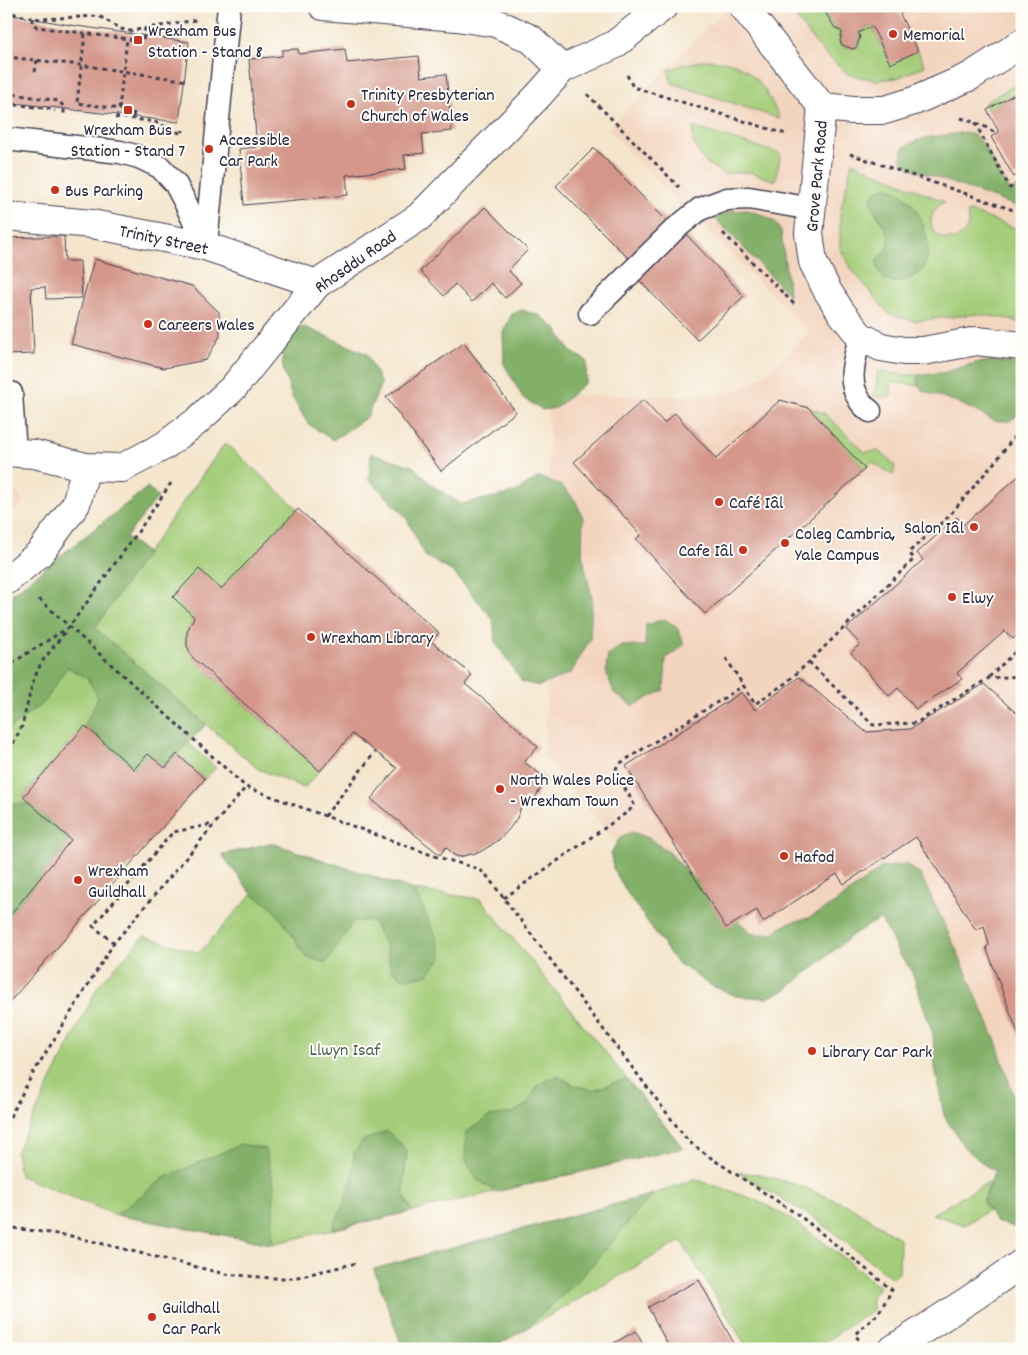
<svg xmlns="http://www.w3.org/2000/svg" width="1028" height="1355" font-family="Dekko,sans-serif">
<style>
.built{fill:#f3d4be}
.green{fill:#a4cd79;stroke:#63785a}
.forest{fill:#83b069;stroke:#526952}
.building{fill:#d4978a}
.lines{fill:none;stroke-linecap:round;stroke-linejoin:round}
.lane-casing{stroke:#423f51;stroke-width:25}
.street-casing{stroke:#423f51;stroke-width:30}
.path{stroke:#423f51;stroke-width:3;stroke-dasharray:4 4;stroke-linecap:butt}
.lane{stroke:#fff;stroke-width:22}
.street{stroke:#fff;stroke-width:28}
.poi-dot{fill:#c8321e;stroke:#fdfcf7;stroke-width:2}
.labels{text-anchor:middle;stroke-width:4;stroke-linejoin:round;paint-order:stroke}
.poi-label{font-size:18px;fill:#22223b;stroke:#fdfcf7;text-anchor:start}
.street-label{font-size:18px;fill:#22223b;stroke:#fdfcf7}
.park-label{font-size:18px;fill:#505e51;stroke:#fdfcf7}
</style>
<rect width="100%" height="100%" fill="#fdfcf7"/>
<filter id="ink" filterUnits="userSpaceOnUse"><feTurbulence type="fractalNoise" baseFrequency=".02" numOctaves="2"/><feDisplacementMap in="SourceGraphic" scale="10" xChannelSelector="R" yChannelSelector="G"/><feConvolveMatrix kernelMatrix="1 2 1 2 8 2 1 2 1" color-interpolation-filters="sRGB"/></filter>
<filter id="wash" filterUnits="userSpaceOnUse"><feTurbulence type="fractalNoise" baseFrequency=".0096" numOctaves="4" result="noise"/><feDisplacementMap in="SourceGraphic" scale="20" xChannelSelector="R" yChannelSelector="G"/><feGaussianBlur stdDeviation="1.12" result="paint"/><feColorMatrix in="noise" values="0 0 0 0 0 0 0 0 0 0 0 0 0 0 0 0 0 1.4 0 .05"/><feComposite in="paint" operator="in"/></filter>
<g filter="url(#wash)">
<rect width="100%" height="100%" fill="#f4e5cc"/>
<path class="built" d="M728 6H1022V1114L892 898 743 987 633 846 610 838 604 828 545 757 549 435 547 395 701 396 730 393 748 385 771 370 809 332 707 230 679 204 608 129Z
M6 480 24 502 6 520Z"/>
<path class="green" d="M792 6H824C826 16 832 29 842 32L840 41 842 45 853 49 857 47 860 36 858 33 872 26 890 63 918 51 925 66 897 78 876 80 849 75 821 50 797 19Z
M707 60C715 61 724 60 731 63 757 71 770 97 780 119L672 83 668 70 685 64Z
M1022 81V90L987 110 984 103Z
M693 127 781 154 775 181 749 172 723 174 704 161 693 143Z
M852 162 945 202C938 206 932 210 931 220 930 248 977 245 967 213L972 212 1022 231V323L1009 319 977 314 915 321 889 314 852 270 840 248V213Z
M878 371 903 375H918V383L920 386 892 382 890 398 874 396Z
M809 408 824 413 865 452 878 451 891 461 895 467 893 475 872 462 865 469Z
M225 443 298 509 221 589 199 569 173 597 194 617C192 622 188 627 187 632 183 648 195 660 205 670L320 771 304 788 258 769 94 628 79 645 216 768 205 779 177 754 165 768 148 755 134 769 84 726 23 796 71 840 6 920V599L148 487 158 497 126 537 147 553Z
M271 843 414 890 481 899 683 1148 272 1244 116 1215 20 1176 16 1152 98 986 144 936 199 953 252 894 222 855Z
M739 1173 760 1174 803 1187 852 1207 900 1239 899 1273 892 1278 820 1222Z
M695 1179C714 1186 734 1191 753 1199 800 1220 840 1255 879 1287L871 1298 873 1310 814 1349H748L681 1241 524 1330 490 1349H403L374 1269 653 1194Z
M992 1180 983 1202 988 1210 965 1225 932 1214Z"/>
<path class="forest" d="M966 132 975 136 983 144 1009 191 1022 185V208L910 168 901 159 903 148 913 142 925 138Z
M886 186C894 189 900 192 906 198 922 211 935 250 923 268 920 273 913 277 908 279 897 284 884 284 879 271 877 268 877 263 877 260 881 255 888 250 889 243 893 223 850 200 886 186Z
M746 210 763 215 775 222 781 232 789 295 714 217 731 211Z
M522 310 541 316 558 331 570 351 587 361 586 382 556 408 543 410 523 398 504 364 503 332 512 314Z
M304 327 331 338 367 354 381 384 367 417 333 440 308 424 292 397 283 369 282 335Z
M992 361 1012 363 1022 366V411L1010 421H995L957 402 923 391 918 384V375L942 373 975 363Z
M371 453 413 466 434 487 461 504 514 493 539 477 562 486 575 500 583 518 582 554 592 598 590 639 571 673 539 686 522 682 495 642 493 619 453 572 425 556 406 517 369 479Z
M148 487 158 497 126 537 147 553 95 628 206 725 177 754 165 768 148 755 134 769 85 726 98 697 87 678 67 667 45 701 6 731V599Z
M665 619 678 629 684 645 666 658 664 690 633 706 614 693 606 671 608 655 621 646H645L646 625Z
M6 804H31L71 840 6 920Z
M632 832 649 838 668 851 689 874 752 934H771L788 923 809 918 835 903 881 868 905 864 920 874 956 949 997 1044 1012 1091 1022 1110V1224L1016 1228 996 1222 983 1202 995 1170 986 1166 965 1148 944 1116 935 1067 933 1035 911 969 899 955 890 935 880 919 855 933 787 989 767 998 736 996 708 984 675 961 628 894 613 868 611 853 620 837Z
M271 843 414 890 437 938 442 957 427 975 403 979 391 969 386 946 372 921H353L338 946 326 963 306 957 287 927 271 906 252 894 222 855Z
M557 1076 574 1085 593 1090 626 1079 683 1148 496 1192 477 1179 465 1159 466 1132 490 1116 512 1113 528 1104 538 1085Z
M387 1131 407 1150 403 1193 412 1211 332 1229 345 1202 353 1174 354 1154 362 1141Z
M241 1144 265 1149 274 1185 272 1244 116 1215 164 1178Z
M653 1194 576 1283 524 1330 490 1349H403L374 1269Z"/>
<g id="blocks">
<path class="building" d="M824 6H916L900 14 918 51 890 64 872 26 858 33 860 36 857 47 853 49 842 45 840 41 842 32 835 28 825 12Z
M6 14 70 25 189 42 179 122 6 102Z
M298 49 299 54 345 49 347 63 419 56 421 77 446 74 452 131 422 134 424 153 404 155 406 169 346 175 348 195 244 205 239 149 257 147 249 59 282 56V50Z
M1022 90V172L1014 177 991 137 999 132 987 110Z
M594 148 667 221 629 259 556 186Z
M485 207 528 250 508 270 521 283 505 298 491 283 472 302 455 284 444 296 420 271Z
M683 231 744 296 697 340 635 276Z
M64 236 65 261H80L82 298 46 299 45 287 31 288 34 354 6 355V238Z
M94 259 192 286 219 312 220 336 206 360 164 368 71 344Z
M464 343 516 412 441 471 386 397Z
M643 400 664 423 675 413 716 459 780 400 809 408 865 469 705 614 636 539 641 535 574 462Z
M1022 473V631L1013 639 1005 631 957 673 962 679 916 709 898 688 889 696 851 653 860 644 846 629 923 560 917 553 957 517 963 525Z
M298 509 439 633 431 641 472 675 465 684 512 723 538 747 524 762 546 779 535 798 524 799 517 818 510 828 501 838 490 846 480 852 459 857 454 855 446 847 440 855 371 799 397 768 352 734 320 771 192 657 187 646V632L194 617 173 597 199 569 221 589Z
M799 677 866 732 910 729 984 684 1022 718V1044L986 947 989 945 984 926 976 930 916 837 844 884 837 874 763 922 757 910 726 928 626 766 742 692 755 710Z
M85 726 134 769 148 754 165 768 177 754 205 779 6 1006V920L71 840 23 797Z
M699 1280 737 1349H670L648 1307Z
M636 1331 645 1349H603Z"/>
</g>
</g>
<g filter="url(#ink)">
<use href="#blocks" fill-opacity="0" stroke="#423f51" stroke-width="1"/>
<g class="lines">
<g class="lane-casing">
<path id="lane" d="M6 139 120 152 139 157 160 167 175 183 186 204 205 246
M206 244 229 6
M590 313 675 229 700 209 727 199 749 198 812 209
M860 336C856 357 846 379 859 399 861 404 866 408 870 411
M6 393H11L15 453"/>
</g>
<g class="street-casing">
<path id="street" d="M323 6 457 17 496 23 531 39 562 69
M743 6 822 107 809 233 813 262 827 290 841 312 860 336 881 347 904 351H923L977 341 1022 346
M822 107 854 110H885L914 101 971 76 1022 43
M6 216 92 224 205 246 317 284
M6 452 34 454 86 467 122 468 164 446 196 422 233 388 317 284 419 217 537 97 562 69 614 45 664 6
M6 581 40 553 76 504 86 467
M893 1349 972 1298 1022 1263"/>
</g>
<path class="path" d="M6 9 17 15 40 19 99 16 121 29 130 31 196 20
M32 18V23L37 27 143 41 145 28
M6 22H8L6 37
M85 34 77 103 134 111 133 119
M6 57 81 65 188 81
M35 72 37 60
M627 75 633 87 786 134
M6 93 59 101 64 107V114
M587 94 679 187
M7 105H20L51 109 55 111
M119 109 127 39
M115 118 120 117 155 122 182 134 183 130
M961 118 982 125 997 134
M975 123 1010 188 1022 182
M850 154 1022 213
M723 233 795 305
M39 599 246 787 434 856 469 866 479 869 487 876 688 1141 714 1160 800 1216 892 1290 878 1314 855 1334 860 1342
M726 658 755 704 787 682 809 662 914 559 909 552 948 517 999 457 1022 426
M809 662 873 725 916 723 989 678 1022 676
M6 668 26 654 66 629
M989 677 1022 645
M6 758 22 726 33 681 41 663 69 627 140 529 171 483
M325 816 375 752
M504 898 629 811 634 805C631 797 616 776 616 771 616 767 617 767 619 764L743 686
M114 943 93 926 173 832 214 824
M6 1124 32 1075 114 943 246 787
M6 1227 71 1236 225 1274 271 1278H293L357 1263"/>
<use href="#lane" class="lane"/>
<use href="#street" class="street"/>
</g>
</g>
<g class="poi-dot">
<circle cx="893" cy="34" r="5"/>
<rect x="133" y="35" width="10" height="10" rx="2.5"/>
<circle cx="351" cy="104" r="5"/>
<rect x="123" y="105" width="10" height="10" rx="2.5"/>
<circle cx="209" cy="149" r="5"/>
<circle cx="55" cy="190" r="5"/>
<circle cx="148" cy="324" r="5"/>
<circle cx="719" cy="502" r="5"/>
<circle cx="974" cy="527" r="5"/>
<circle cx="785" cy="543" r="5"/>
<circle cx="743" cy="550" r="5"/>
<circle cx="952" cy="597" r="5"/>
<circle cx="311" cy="637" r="5"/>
<circle cx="500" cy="789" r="5"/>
<circle cx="784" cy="856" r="5"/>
<circle cx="78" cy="880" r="5"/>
<circle cx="812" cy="1051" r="5"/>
<circle cx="152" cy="1317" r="5"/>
</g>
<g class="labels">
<g class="poi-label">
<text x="148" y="36">Wrexham Bus<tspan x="148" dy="21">Station - Stand 8</tspan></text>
<text x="903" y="40">Memorial</text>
<text x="361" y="100">Trinity Presbyterian<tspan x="361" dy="21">Church of Wales</tspan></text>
<text x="128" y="135" text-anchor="middle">Wrexham Bus<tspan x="128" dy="21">Station - Stand 7</tspan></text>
<text x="219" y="145">Accessible<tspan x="219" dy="21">Car Park</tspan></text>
<text x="65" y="196">Bus Parking</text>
<text x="158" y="330">Careers Wales</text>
<text x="729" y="508">Café Iâl</text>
<text x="964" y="533" text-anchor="end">Salon Iâl</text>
<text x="795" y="539">Coleg Cambria,<tspan x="795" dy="21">Yale Campus</tspan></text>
<text x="733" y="556" text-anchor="end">Cafe Iâl</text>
<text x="962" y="603">Elwy</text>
<text x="321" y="643">Wrexham Library</text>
<text x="510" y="785">North Wales Police<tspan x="510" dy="21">- Wrexham Town</tspan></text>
<text x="794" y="862">Hafod</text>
<text x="88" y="876">Wrexham<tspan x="88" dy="21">Guildhall</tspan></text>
<text x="822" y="1057">Library Car Park</text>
<text x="162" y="1313">Guildhall<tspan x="162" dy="21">Car Park</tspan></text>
</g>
<g class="street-label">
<text transform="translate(816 176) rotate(-85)" y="6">Grove Park Road</text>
<text transform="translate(164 239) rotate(12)" y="6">Trinity Street</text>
<text transform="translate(355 261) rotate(-35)" y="6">Rhosddu Road</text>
</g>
<g class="park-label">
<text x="345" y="1055">Llwyn Isaf</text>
</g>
</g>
<rect width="1028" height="1355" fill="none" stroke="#fdfcf7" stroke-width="25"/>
</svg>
